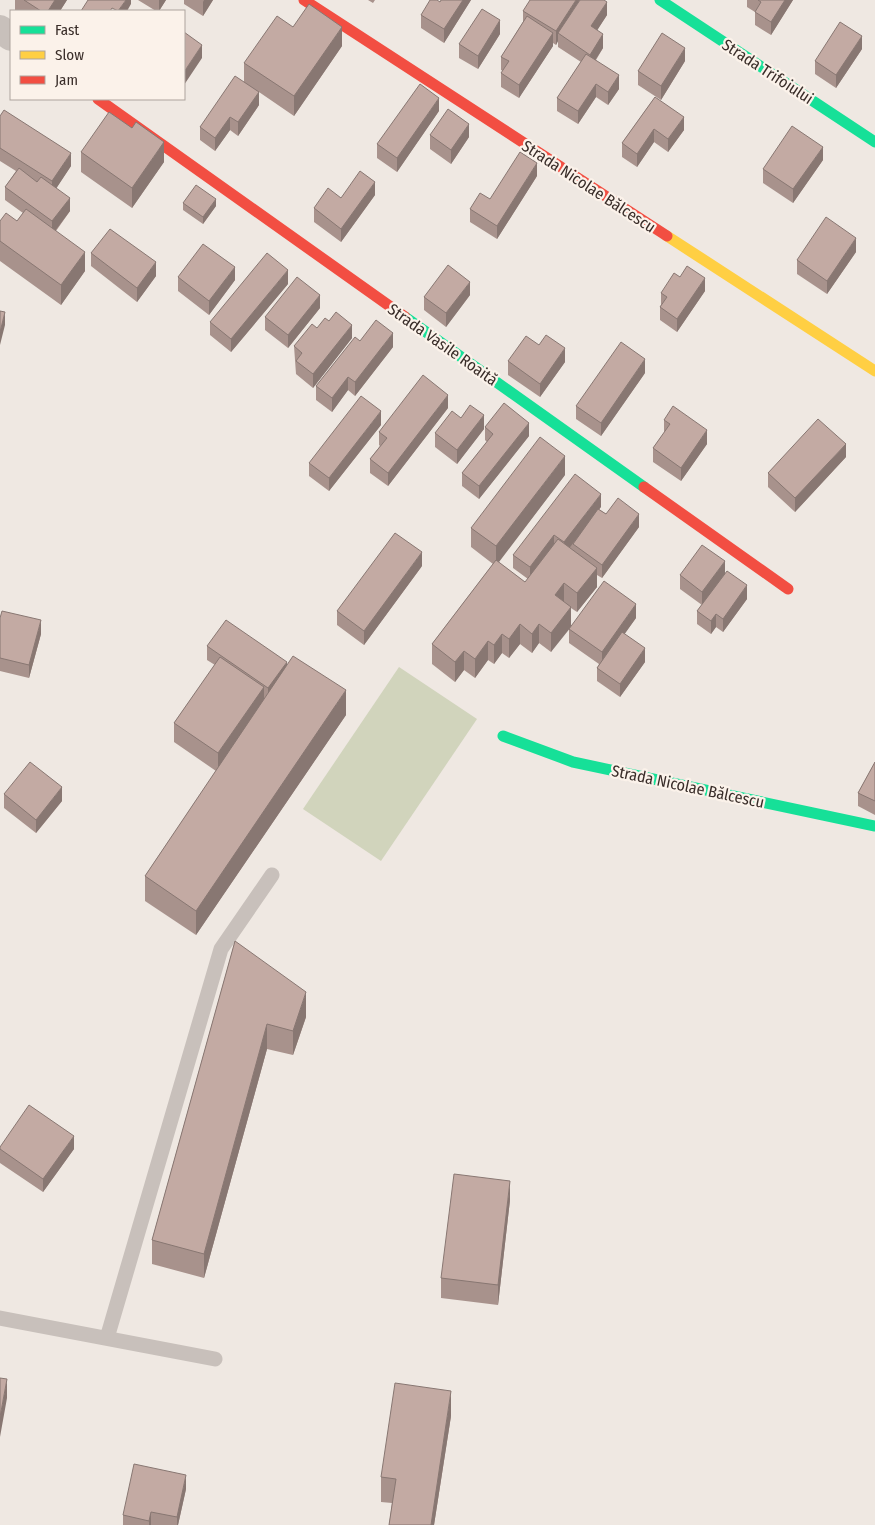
<svg xmlns="http://www.w3.org/2000/svg" width="875" height="1525" font-family="'Fira Sans Condensed',sans-serif">
<style>
.pitch{fill:#d1d4bc}
.lines{fill:none;stroke-linecap:round;stroke-linejoin:round}
.lane{stroke:#c8c0bb;stroke-width:15}
.street{stroke:#c8c0bb;stroke-width:28}
.fast{stroke:#16e098;stroke-width:11}
.slow{stroke:#ffcf43;stroke-width:11}
.jam{stroke:#f24e42;stroke-width:11}
.wall{fill:#a8928c}
.shaded-wall{fill:#887772}
.building{fill:#c3aaa3;stroke:#887772}
.labels{text-anchor:middle;stroke-width:4.5;stroke-linejoin:round;paint-order:stroke}
.street-label{font-size:16px;fill:#392d29;stroke:#fbf2ea}
</style>
<rect width="100%" height="100%" fill="#efe8e2"/>
<path class="pitch" d="M399 667 477 719 381 861 303 809Z"/>
<g class="lines">
<path class="lane" d="M0 1318 215 1359
M107 1338 221 949 272 875"/>
<path class="street" d="M0 29 11 37"/>
<path class="fast" d="M660 0 875 142
M405 317 644 487
M503 736 573 762 875 826"/>
<path class="slow" d="M667 236 875 371"/>
<path class="jam" d="M304 0 667 236
M98 99 405 317
M644 487 788 589"/>
</g>
<path class="wall" d="M15 0H67L60 11H15Z
M138 0H166L159 11H156Z
M184 0H213L203 16 184 4Z
M368 0H375L373 3Z
M471 0 444 43 421 28V15L440 2Z
M747 0H793L771 35 755 25V12L747 7Z
M523 11 607 15 597 30 603 48 596 60 619 89 608 105 596 97 578 124 557 111V98L581 62 558 47V41L556 45 553 43V46L519 98 501 87V73L503 71 501 70V57L523 22Z
M293 27 342 46 294 116 259 92V105L238 136 230 130 215 151 200 140V127L244 82V63Z
M500 34 478 69 459 58V44Z
M862 49 836 88 815 74V61Z
M685 61 661 100 638 85V71Z
M655 97 684 130 668 152 654 142 637 167 622 157V143Z
M439 111 397 172 377 158V144Z
M0 116 71 166 56 188 70 211 56 231 85 271 61 305 0 261V221H17L23 213 5 200V187L16 171 0 161Z
M430 135 469 137 451 164 430 149Z
M81 152 164 162 132 208 81 172Z
M823 160 793 203 763 183V169Z
M537 176 497 239 470 222V209Z
M375 195 341 242 314 222V208L341 198Z
M183 203 216 206 203 224 183 210Z
M856 252 827 294 797 274V260Z
M91 253 156 276 137 302 91 266Z
M178 277 235 280 209 315 178 291Z
M680 277 705 291 677 332 660 320V307L661 305V293Z
M288 284 231 352 210 335V322Z
M470 295 446 327 424 310V297Z
M320 308 288 348 265 330V317Z
M317 328 352 338 313 388 296 374 294 346Z
M360 341 393 347 355 396 348 390 332 412 316 400V386Z
M539 345 565 362 540 397 508 375V361Z
M645 373 601 436 576 419V406Z
M448 408 388 486 370 473V459L380 446 379 445V432Z
M461 418 484 429 457 464 435 447V433Z
M664 420 707 444 681 481 653 462V448L664 433Z
M381 425 329 491 309 476V463Z
M485 427 529 436 479 499 462 486V473L487 442 485 440Z
M846 457 795 512 768 487V473Z
M565 475 498 562 525 582 528 579 513 568V555L601 507 599 509 606 514 639 527 602 578 597 575V587L577 612 571 608 551 652 539 643 532 653 520 644 509 658 502 653 494 664 488 660 475 678 464 670 455 682 432 664V644L493 564 471 547V528Z
M422 566 364 645 337 625V611Z
M725 574 747 599 723 632 716 627 711 634 697 624V611L702 605 680 589V575Z
M0 618 41 634 29 678 0 671Z
M636 618 624 634 645 662 620 697 597 681V668L599 664 569 643V629Z
M207 646 287 666 346 715 196 935 145 901V876L216 771 174 742V723L215 665 207 660Z
M875 762V815L858 806V793Z
M4 794 62 801 36 833 4 808Z
M235 941 306 1017 293 1055 267 1049 204 1278 152 1264V1240Z
M0 1147 74 1149 43 1192 0 1163Z
M510 1200 498 1305 441 1298V1278Z
M451 1416 434 1525H389L392 1503 381 1502V1477Z
M186 1489 178 1525H123V1515Z"/>
<path class="shaded-wall" d="M55 0H67L60 11H48Z
M126 0H131V4L127 11H118Z
M159 0H166L159 11Z
M204 0H213L203 16V2Z
M463 0H471L444 43V29Z
M576 0H580L558 33V41L556 45V31Z
M785 0H793L771 35V22Z
M607 2V15L591 40V26Z
M500 20V34L478 69V56Z
M342 27V46L294 116V96Z
M553 33V46L519 98V85Z
M603 34V48L590 68V55Z
M862 36V49L836 88V75Z
M202 45V58L184 85V72Z
M685 48V61L661 100V86Z
M619 75V89L608 105V92Z
M596 84V97L578 124V111Z
M259 92V105L238 136V122Z
M439 98V111L397 172V158Z
M230 117V130L215 151V138Z
M684 117V130L668 152V139Z
M469 124V137L451 164V150Z
M654 129V142L637 167V154Z
M164 142V162L132 208V188Z
M823 147V160L793 203V189Z
M71 153V166L52 195V181Z
M537 163V176L497 239V226Z
M375 182V195L341 242V229Z
M70 198V211L52 235V221Z
M216 199V206L203 224V217Z
M856 238V252L827 294V281Z
M85 252V271L61 305V285Z
M156 262V276L137 302V288Z
M235 267V280L209 315V301Z
M288 270V284L231 352V339Z
M705 278V291L677 332V319Z
M470 282V295L446 327V313Z
M320 295V308L288 348V335Z
M5 312V325L0 345V332Z
M352 325V338L313 388V374Z
M393 333V347L355 396V382Z
M565 348V362L540 397V384Z
M645 359V373L601 436V423Z
M348 377V390L332 412V398Z
M448 395V408L388 486V473Z
M381 411V425L329 491V478Z
M484 415V429L457 464V450Z
M529 423V436L479 499V486Z
M707 430V444L681 481V468Z
M846 444V457L795 512V498Z
M565 456V475L496 566V546Z
M601 494V507L564 555V542Z
M639 514V527L602 578V565Z
M554 535V548L530 581V567Z
M422 552V566L364 645V631Z
M725 561V575L702 605V592Z
M597 568V587L577 612V593Z
M564 583V602L555 595Z
M747 585V599L723 632V619Z
M636 604V618L602 666V652Z
M571 607V627L551 652V633Z
M716 614V627L711 634V621Z
M41 620V634L29 678V665Z
M520 624V644L509 658V639Z
M539 624V643L532 653V634Z
M502 634V653L494 664V645Z
M488 641V660L475 678V659Z
M645 648V662L620 697V684Z
M464 651V670L455 682V662Z
M287 662V675L268 702V688Z
M264 687V706L218 773V753Z
M346 690V715L196 935V911Z
M62 787V801L36 833V820Z
M306 992V1017L293 1055V1031Z
M267 1024V1049L204 1278V1254Z
M74 1136V1149L43 1192V1179Z
M510 1181V1200L498 1305V1285Z
M7 1379V1398L0 1437V1417Z
M451 1391V1416L434 1525H431Z
M186 1475V1489L178 1525H177V1517Z
M151 1512V1525H149V1521Z"/>
<path class="building" d="M24 0H55L48 11H41Z
M88 0H126L118 11 112 8 110 11H81Z
M430 0H437L440 2 441 0H463L444 29 421 15Z
M530 0H576L556 31 523 11Z
M580 0H604L607 2 591 26 603 34 590 55 558 33Z
M758 0H785L771 22 755 12 761 2Z
M309 4 342 27 294 96 244 63 277 16 293 27Z
M482 9 500 20 478 56 459 44Z
M527 16 553 33 519 85 501 73 509 61 501 57Z
M840 22 862 36 836 75 815 61Z
M184 32 202 45 184 72Z
M662 33 685 48 661 86 638 71Z
M586 54 619 75 608 92 596 84 578 111 557 98Z
M235 76 259 92 238 122 230 117 215 138 200 127Z
M420 84 439 98 397 158 377 144Z
M655 97 684 117 668 139 654 129 637 154 622 143Z
M448 109 469 124 451 150 430 135Z
M4 110 71 153 52 181 0 148V116Z
M109 112 132 128 136 122 164 142 132 188 81 152Z
M792 126 823 147 793 189 763 169Z
M520 152 537 163 497 226 470 209 480 193 490 199Z
M19 168 37 182 41 177 70 198 52 221 5 187Z
M360 171 375 182 341 229 314 208 328 188 341 198Z
M196 185 216 199 203 217 183 203Z
M26 209 85 252 61 285 0 241V221L6 213 17 221Z
M826 217 856 238 827 281 797 260Z
M110 229 156 262 137 288 91 253Z
M203 244 235 267 209 301 178 277Z
M267 253 288 270 231 339 210 322Z
M448 265 470 282 446 313 424 297Z
M687 266 705 278 677 319 660 307 667 297 661 293 674 273 680 277Z
M297 277 320 295 288 335 265 317Z
M0 311 5 312 0 332Z
M336 312 352 325 313 374 296 361 302 353 294 346 312 324 317 328 325 318 329 321Z
M376 320 393 333 355 382 348 377 332 398 316 386 355 337 360 341Z
M546 335 565 348 540 384 508 361 526 336 539 345Z
M621 342 645 359 601 423 576 406Z
M423 375 448 395 388 473 370 459 387 438 379 432Z
M361 396 381 411 329 478 309 463Z
M504 403 529 423 479 486 462 473 493 434 485 427Z
M470 405 484 415 457 450 435 433 452 411 461 418Z
M673 406 707 430 681 468 653 448 670 424 664 420Z
M818 419 846 444 795 498 768 473Z
M540 437 565 456 496 546 471 528Z
M575 474 601 494 564 542 554 535 530 567 513 555Z
M618 498 639 514 602 565 573 544 598 509 606 514Z
M395 533 422 552 364 631 337 611Z
M558 539 597 568 577 593 564 583 555 595 571 607 551 633 539 624 532 634 520 624 509 639 502 634 494 645 488 641 475 659 464 651 455 662 432 644 496 560 525 582Z
M702 545 725 561 702 592 680 575Z
M727 571 747 585 723 619 716 614 711 621 697 611Z
M604 581 636 604 602 652 569 629Z
M2 611 41 620 29 665 0 658V618Z
M226 620 287 662 268 688 207 646Z
M622 632 645 648 620 684 597 668Z
M293 656 346 690 196 911 145 876Z
M220 657 264 687 218 753 174 723Z
M30 762 62 787 36 820 4 794Z
M875 762V801L858 793Z
M235 941 306 992 293 1031 267 1024 204 1254 152 1240Z
M29 1105 74 1136 43 1179 0 1149V1147Z
M454 1174 510 1181 498 1285 441 1278Z
M0 1378 7 1379 0 1417Z
M395 1383 451 1391 431 1525H389L396 1479 381 1477Z
M134 1464 186 1475 177 1517 151 1512 149 1521 123 1515Z"/>
<g class="labels">
<g class="street-label">
<text transform="translate(768 71) rotate(33)" y="6">Strada Trifoiului</text>
<text transform="translate(589 186) rotate(33)" y="6">Strada Nicolae Bălcescu</text>
<text transform="translate(443 344) rotate(35)" y="6">Strada Vasile Roaită</text>
<text transform="translate(688 786) rotate(12)" y="6">Strada Nicolae Bălcescu</text>
</g>
</g>
<rect x="10" y="10" width="175" height="90" fill="#fbf2ea" stroke="#ada39d"/>
<rect x="20" y="26" width="25" height="8" fill="#16e098" stroke="#ada39d"/>
<text x="55" y="35" font-size="15" fill="#392d29">Fast</text>
<rect x="20" y="51" width="25" height="8" fill="#ffcf43" stroke="#ada39d"/>
<text x="55" y="60" font-size="15" fill="#392d29">Slow</text>
<rect x="20" y="76" width="25" height="8" fill="#f24e42" stroke="#ada39d"/>
<text x="55" y="85" font-size="15" fill="#392d29">Jam</text>
</svg>
